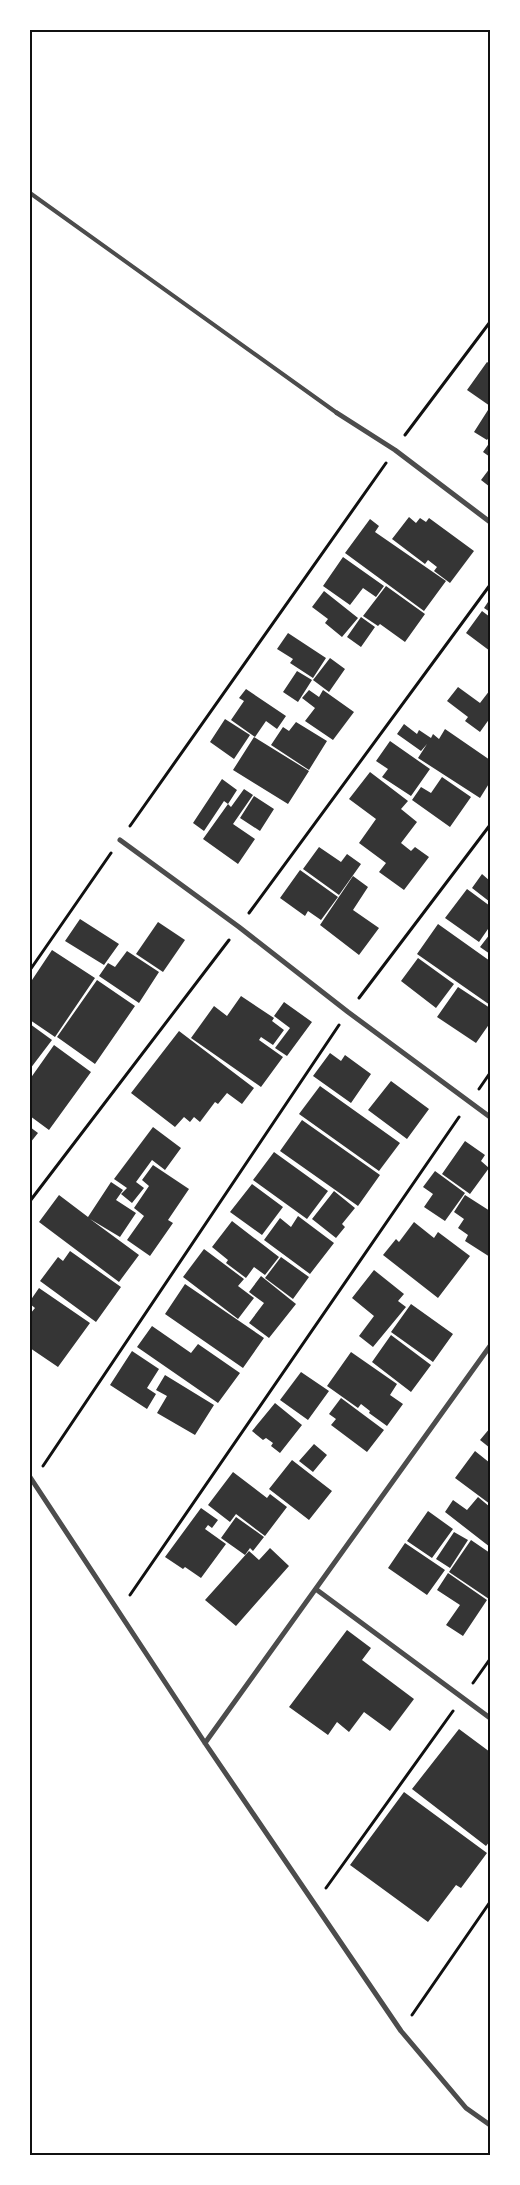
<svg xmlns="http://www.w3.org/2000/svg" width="520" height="2185" font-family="Bitter,serif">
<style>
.building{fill:#353535}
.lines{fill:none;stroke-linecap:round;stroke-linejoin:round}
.path{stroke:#111;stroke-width:3}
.service{stroke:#4c4c4c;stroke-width:4}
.minor{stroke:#4c4c4c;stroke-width:5}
.neatline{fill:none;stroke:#111;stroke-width:2}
</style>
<rect width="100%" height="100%" fill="#fff"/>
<path class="building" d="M487 362 490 364V406L467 390Z
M488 410 490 411V436L487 440 474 432Z
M490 442V457L483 452Z
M490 468V487L481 480Z
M409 517 416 523 420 518 426 522 429 518 474 551 450 583 434 571 437 567 428 560 425 564 392 539Z
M370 519 379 526 375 532 446 581 424 611 345 553Z
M343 557 384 586 376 597 363 588 350 605 323 586Z
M386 586 425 614 405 642 380 624 378 626 363 616Z
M324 591 358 618 342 637 325 623 328 619 312 607Z
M490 599V612L484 608Z
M482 611 490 617V651L466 633Z
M361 617 375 627 361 647 347 637Z
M288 633 326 658 313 678 290 663 293 659 277 649Z
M330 658 345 669 329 692 313 680Z
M297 671 312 680 298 702 283 692Z
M458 687 480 703 490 690V718L480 732 465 721 468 717 447 701Z
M246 689 286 716 277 729 266 721 255 737 231 720 244 701 239 698Z
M309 690 319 697 323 690 354 712 333 740 305 721 315 708 302 698Z
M225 719 250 735 234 759 210 742Z
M296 722 327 741 309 770 271 745 283 727 289 731Z
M404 724 417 734 419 730 431 738 433 734 439 739 445 729 490 760V782L480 798 418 758 427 744 421 751 397 734Z
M254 737 309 771 288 804 233 770Z
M390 741 430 769 411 796 382 777 388 769 376 761Z
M370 772 408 801 401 809 417 822 401 843 411 851 415 847 429 857 404 890 379 872 386 863 359 843 376 819 349 799Z
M442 777 471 797 450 827 412 800 421 787 431 793Z
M222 779 237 790 228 804 224 801 204 831 193 823Z
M244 789 253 795 233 824 255 839 238 864 203 839 228 804 231 807Z
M254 796 274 809 260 831 240 818Z
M319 847 341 862 347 854 361 864 339 895 303 869Z
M300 870 338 897 321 920 308 911 305 916 280 898Z
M482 874 490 881V902L472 888Z
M353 876 368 887 353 910 379 928 359 955 320 925Z
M467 889 490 906V931L488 929 479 942 445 918Z
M80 919 119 944 104 965 65 941Z
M158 922 185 940 163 972 136 954Z
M438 924 490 961V1005L417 954Z
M490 934V954L480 947Z
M52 950 95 978 55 1037 30 1020V983Z
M127 951 159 972 139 1003 99 976 108 963 115 967Z
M418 958 454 984 436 1008 401 981Z
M97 980 135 1006 95 1064 57 1037Z
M458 987 490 1008V1023L476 1043 437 1017Z
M241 996 274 1018 272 1021 284 1030 273 1045 261 1037 259 1040 283 1057 261 1087 191 1038 214 1006 227 1016Z
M284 1002 312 1022 287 1056 275 1048 290 1028 274 1016Z
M30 1024 52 1040 30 1069Z
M179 1031 254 1088 242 1104 227 1093 218 1104 215 1102 200 1122 194 1117 190 1122 184 1117 175 1127 131 1093Z
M54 1045 91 1072 49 1130 30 1116V1079Z
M330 1053 341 1061 345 1055 371 1074 351 1103 313 1076Z
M391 1081 429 1109 407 1139 368 1110Z
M320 1086 400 1143 379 1171 299 1114Z
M302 1120 380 1175 358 1206 280 1151Z
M30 1127 38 1133 30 1143Z
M153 1127 181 1148 165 1170 152 1160 136 1182 144 1188 132 1203 121 1194 127 1188 114 1179Z
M465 1141 485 1155 481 1161 489 1168 470 1194 442 1174Z
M274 1152 328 1191 307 1219 253 1180Z
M153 1165 189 1189 168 1220 173 1223 150 1256 127 1240 144 1216 134 1208 149 1186 142 1180Z
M435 1171 465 1193 445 1221 424 1207 433 1194 423 1187Z
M111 1182 123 1190 116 1200 136 1213 120 1237 90 1219 139 1255 119 1282 39 1222 59 1195 88 1217Z
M252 1184 283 1207 262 1235 230 1212Z
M334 1191 355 1208 342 1224 345 1227 336 1238 312 1219Z
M465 1195 490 1211V1257L465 1241 468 1235 458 1228 464 1219 454 1212Z
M298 1216 334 1243 310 1274 264 1240 280 1218 291 1227Z
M232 1221 279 1257 265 1275 254 1267 246 1278 226 1263 228 1260 212 1247Z
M414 1222 434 1238 438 1232 470 1256 438 1298 383 1255 396 1239 399 1242Z
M204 1249 244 1279 238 1286 254 1298 238 1319 183 1277Z
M70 1251 121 1287 96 1322 40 1281 58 1257 63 1261Z
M281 1257 309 1277 293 1299 265 1278Z
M374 1270 404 1294 398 1301 406 1307 373 1347 359 1336 374 1316 352 1298Z
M261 1276 296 1304 269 1338 249 1323 264 1303 249 1292Z
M185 1284 264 1338 243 1368 165 1314Z
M39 1288 90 1323 58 1367 30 1348V1314L35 1308 30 1304V1301Z
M411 1304 453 1334 433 1362 391 1332Z
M152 1326 191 1353 198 1344 240 1373 218 1403 137 1347Z
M391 1335 431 1365 411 1392 372 1362Z
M132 1351 159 1369 147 1388 156 1394 147 1409 110 1385Z
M351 1352 397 1384 390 1395 403 1404 387 1426 369 1413 370 1411 361 1404 358 1408 327 1386Z
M301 1372 329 1391 308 1420 280 1400Z
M165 1375 214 1405 195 1435 157 1413 167 1396 156 1390Z
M341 1398 384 1430 367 1452 331 1425 336 1419 329 1414Z
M275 1403 302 1425 280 1453 271 1446 273 1443 266 1438 263 1440 252 1431Z
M490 1428V1448L480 1440Z
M314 1444 327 1455 313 1472 299 1461Z
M475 1451 490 1463V1504L455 1478Z
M292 1460 332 1491 309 1520 269 1489Z
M233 1472 267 1498 270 1494 287 1507 265 1536 236 1514 230 1522 208 1505Z
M478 1497 490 1507V1547L445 1512 453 1500 467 1510Z
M201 1508 218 1520 212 1528 208 1525 205 1529 226 1544 201 1578 185 1567 183 1569 165 1557Z
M428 1511 453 1529 432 1558 407 1541Z
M236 1517 264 1537 253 1551 250 1548 245 1555 221 1538Z
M454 1532 468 1540 450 1568 436 1559Z
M471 1540 490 1553 489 1599 449 1572Z
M405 1543 445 1570 427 1595 388 1568Z
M270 1548 289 1566 236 1626 205 1600 249 1551 259 1560Z
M448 1573 487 1600 463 1636 446 1625 460 1605 437 1590Z
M347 1630 371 1648 362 1660 414 1699 390 1731 364 1712 349 1732 337 1722 328 1735 289 1707Z
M459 1729 490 1752V1841L486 1846 412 1789Z
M404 1792 487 1853 461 1888 456 1885 428 1922 350 1865Z"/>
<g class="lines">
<path class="path" d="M405 435 490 322
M130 826 386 463
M249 913 490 585
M30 970 111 853
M359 998 490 825
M479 1089 490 1073
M30 1201 229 940
M43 1466 339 1025
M130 1595 459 1117
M473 1683 490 1659
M326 1888 453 1711
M412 2015 490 1902"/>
<path class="service" d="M30 193 337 413"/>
<path class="minor" d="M337 413 395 450 490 522
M120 840 239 927 348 1012 490 1117
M30 1477 205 1743 401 2031 466 2108 490 2125
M317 1590 490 1718
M205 1743 490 1346"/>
</g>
<rect width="520" height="2185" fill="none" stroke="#ffffff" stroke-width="62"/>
<rect x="31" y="31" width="458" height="2123" class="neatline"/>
</svg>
